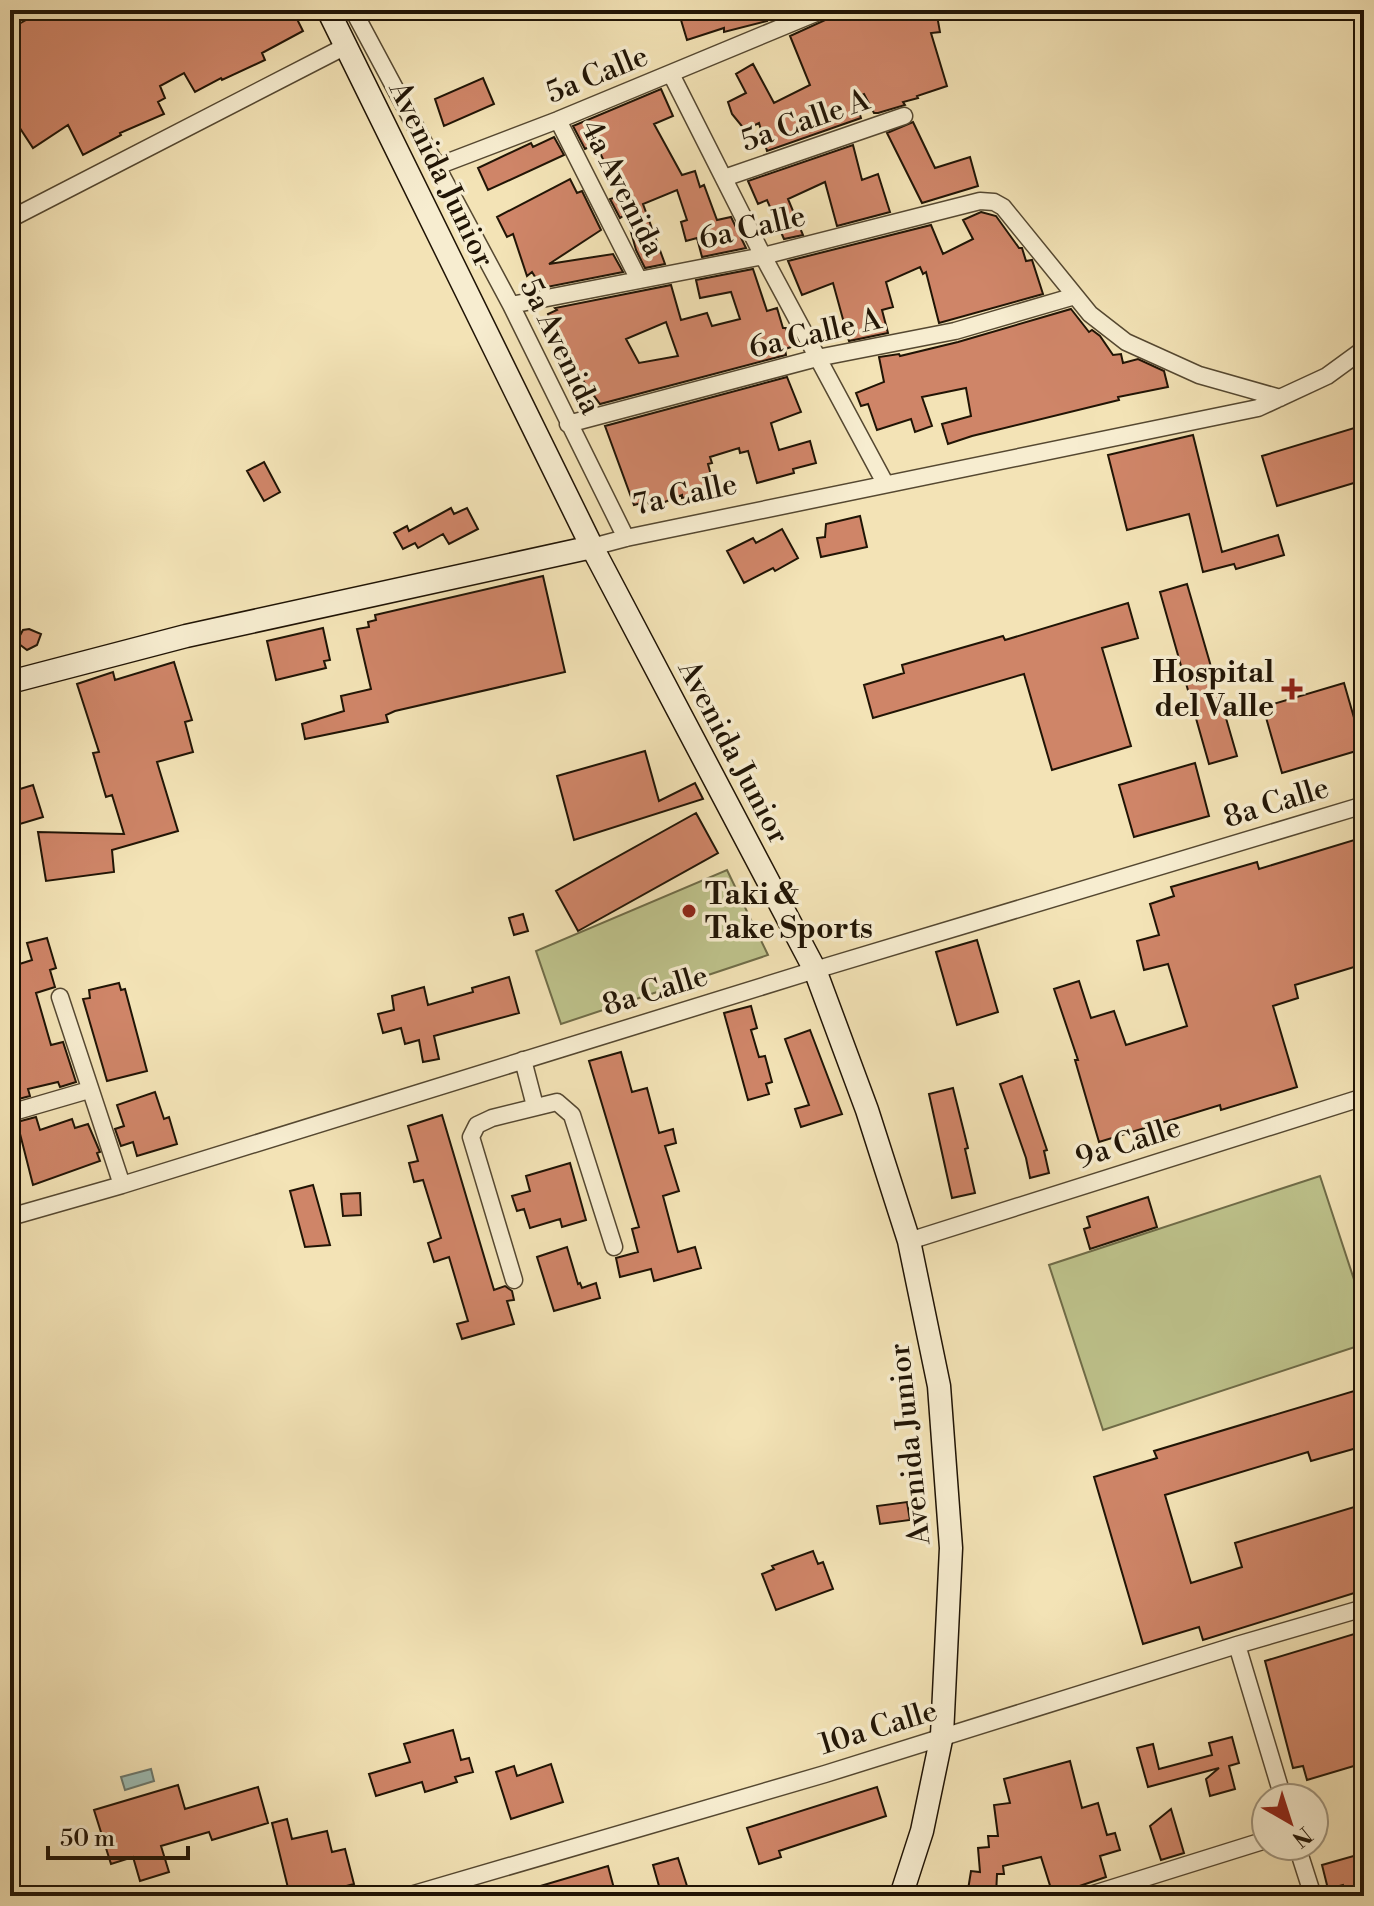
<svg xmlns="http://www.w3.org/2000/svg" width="1374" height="1906" font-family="'Libre Bodoni',serif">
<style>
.green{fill:#bec38c;stroke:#6f6c48;stroke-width:2}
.water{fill:#9dbdb5;stroke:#6b796f;stroke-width:2}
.building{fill:#cf8568;stroke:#201405;stroke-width:2;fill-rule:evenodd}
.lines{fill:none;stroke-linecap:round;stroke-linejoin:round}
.street-casing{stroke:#554831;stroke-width:19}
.secondary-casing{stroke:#201405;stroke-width:25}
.street{stroke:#f7edd0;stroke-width:16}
.secondary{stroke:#f7edd0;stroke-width:22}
.poi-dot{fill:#8f2418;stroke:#f7edd0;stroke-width:3}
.labels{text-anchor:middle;stroke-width:7;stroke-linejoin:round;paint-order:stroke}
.street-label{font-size:30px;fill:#201405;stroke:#f7edd0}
.poi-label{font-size:30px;font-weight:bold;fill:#201405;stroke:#f7edd0;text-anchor:end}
</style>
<rect width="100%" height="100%" fill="#f3e3b6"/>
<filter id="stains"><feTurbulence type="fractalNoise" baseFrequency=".0025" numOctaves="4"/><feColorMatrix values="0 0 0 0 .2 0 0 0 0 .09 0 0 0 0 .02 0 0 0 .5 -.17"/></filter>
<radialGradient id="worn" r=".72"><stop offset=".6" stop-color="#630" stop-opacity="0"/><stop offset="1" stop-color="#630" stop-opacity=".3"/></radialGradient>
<path class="green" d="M727 870 768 955 561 1024 536 951Z
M1320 1176 1364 1310V1344L1103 1430 1049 1265Z"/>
<path class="water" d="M151 1769 154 1781 125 1790 121 1777Z"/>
<path class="building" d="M44 10H280L283 16 293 11 303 31 262 53 265 60 222 80 221 78 195 92 184 73 160 86 165 98 158 102 164 114 120 133 121 135 83 155 68 125 33 148 10 113V29Z
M678 10H764L767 21 724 32V28L687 40Z
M847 10 851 17 865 10H936L940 32 931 33 947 86 917 96 918 98 903 102 905 105 878 113H874L864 94 855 98 861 118 767 151 759 123 745 130 732 114 728 102 746 93 736 74 753 64 774 103 810 85 790 36Z
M483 78 494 104 444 126 435 99Z
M661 89 673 116 654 124 682 175 695 171 700 187 704 185 717 220 731 217 746 248 702 257 697 238 686 241 681 222 687 220 677 190 643 204 665 264 645 268 636 250 626 214 620 218 610 199 620 196 596 144 585 149 573 126Z
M913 122 935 168 970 157 978 186 922 203 887 133Z
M554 137 564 155 488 190 478 168 531 143 533 147Z
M853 145 862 180 878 174 890 212 837 226 825 182 788 199 803 235 784 239 767 200 758 204 748 181Z
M570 179 577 193 582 191 601 230 549 264 613 254 623 272 542 288 532 272 527 276 513 234 507 237 497 217Z
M981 212 996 216 1019 248H1022L1026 261 1032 260 1043 294 939 323 926 272 923 274 920 267 886 282 893 307 882 310 888 333 849 341 833 283 802 295 788 261 931 225 943 254 973 239 963 220Z
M753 269 767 311 777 308 783 328H786L791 347 785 349 786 355 600 404 568 360 565 361 548 314 557 310 555 308 671 285 681 320 707 313 712 326 740 319 731 292 700 298 696 280ZM666 322 678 356 639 363 626 339Z
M1071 309 1089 332 1092 330 1100 336 1113 355 1121 354 1123 363 1138 359 1164 371 1168 387 1118 397 1119 400 972 436 948 444 942 424 971 416 966 388 922 397 932 426 915 432 911 419 877 430 868 404 861 406 856 393 884 382 879 357 899 354 900 356 958 342Z
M787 377 801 412 771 423 779 450 810 441 816 463 793 469 794 473 757 483 748 451 740 453 739 448 710 457 712 463 708 464 715 490 682 498V495L650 508 648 501 634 505 605 426Z
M1364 425V480L1277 506 1262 456Z
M1193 435 1222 552 1278 535 1284 555 1236 569 1234 564 1203 572 1189 514 1127 530 1108 455Z
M264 462 280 492 264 501 247 471Z
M451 508 454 514 467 508 478 529 449 544 443 534 418 548 415 543 403 549 394 533 407 526 409 531Z
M860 516 867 547 821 557 817 538 825 537 826 524Z
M782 529 798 558 775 571 773 568 744 583 727 551 753 538 756 543Z
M543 576 565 672 395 711 386 715 388 722 305 739 302 724 344 711 341 696 371 689 357 629 369 627 368 622 376 620 375 615Z
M1187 584 1237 756 1209 764 1160 592Z
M1128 603 1138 638 1102 648 1131 746 1052 770 1024 674 873 718 864 685 904 673 902 665 1003 636 1005 640Z
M323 628 330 660 324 661 326 668 276 680 267 641Z
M29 629 41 634 37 645 27 650 19 644 18 639 23 630Z
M174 662 192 720 185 722 193 752 157 762 178 831 112 850 114 872 46 881 38 832 124 834 112 795 106 797 93 753 99 752 77 684 113 672 115 680Z
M1344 683 1363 749 1282 773 1263 707Z
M645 751 659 801 695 783 703 799 574 840 557 776Z
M1195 763 1209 816 1134 837 1119 785Z
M33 785 43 817 10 827V792Z
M696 813 718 853 578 931 556 891Z
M1364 837V964L1295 985 1298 998 1273 1006 1297 1087 1221 1110 1220 1105 1099 1142 1075 1060H1078L1054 989 1079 981 1091 1018 1114 1011 1126 1045 1187 1026 1168 964 1144 970 1137 941 1159 935 1150 904 1174 896 1171 887 1257 862 1259 869Z
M523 914 528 931 514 935 509 918Z
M47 938 56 968 50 970 55 987 36 993 51 1045 63 1042 76 1082 60 1087 58 1082 28 1089 30 1096 11 1101 10 967 32 960 27 943Z
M977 940 998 1012 957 1025 936 952Z
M509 977 519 1013 434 1036 439 1059 423 1062 419 1040 405 1044 401 1028 383 1033 378 1014 394 1010 392 996 424 987 428 1005 473 992 472 988Z
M119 983 121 990 125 989 147 1071 107 1081 83 999 90 998 89 990Z
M751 1006 757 1028 751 1030 759 1057 765 1056 772 1082 766 1084 769 1094 748 1100 724 1013Z
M810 1030 842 1114 801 1127 795 1109 809 1105 785 1039Z
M621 1052 632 1092 647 1088 659 1133 673 1129 676 1143 665 1146 679 1191 663 1196 678 1252 695 1247 701 1268 654 1281 651 1269 620 1277 616 1258 638 1252 632 1229 639 1227 589 1061Z
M1022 1076 1047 1150 1044 1151 1049 1173 1030 1178 1026 1158 1000 1084Z
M953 1088 968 1148 965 1149 975 1193 952 1198 929 1094Z
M155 1092 164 1119 169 1117 177 1144 137 1156 133 1142 121 1146 115 1129 124 1126 117 1105Z
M442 1115 494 1290 505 1286 512 1291 514 1300 507 1301 514 1324 462 1339 457 1324 468 1321 449 1257 434 1262 428 1243 441 1238 423 1180 414 1182 409 1163 418 1161 408 1126Z
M36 1117 40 1130 72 1119 75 1128 88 1124 100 1152 97 1153 100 1161 33 1185 17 1122Z
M570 1163 586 1220 562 1227 560 1219 530 1228 524 1209 517 1211 512 1196 530 1191 526 1176Z
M313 1185 330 1245 305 1247 290 1191Z
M360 1193 361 1215 343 1216 341 1194Z
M1148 1197 1157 1227 1090 1249 1084 1229 1090 1227 1087 1217Z
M567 1247 578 1284 580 1283 582 1288 596 1283 600 1298 554 1311 537 1257Z
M1364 1388V1446L1311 1461 1308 1452 1165 1495 1191 1583 1242 1567 1235 1543 1364 1504V1590L1203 1640 1199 1627 1143 1644 1094 1477 1157 1458 1154 1451Z
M907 1502 910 1520 880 1524 877 1506Z
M813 1551 818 1564 823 1562 833 1589 776 1610 762 1574 774 1569 772 1566Z
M1364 1631V1763L1307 1780 1303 1766 1293 1768 1265 1661Z
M453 1730 461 1760 469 1758 473 1772 455 1777 457 1782 425 1792 422 1782 376 1796 369 1774 410 1762 404 1744Z
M1232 1737 1239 1763 1229 1766 1235 1789 1210 1796 1206 1779 1219 1768 1148 1787 1137 1748 1153 1744 1159 1769 1212 1755 1209 1743Z
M1070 1761 1082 1808 1098 1803 1107 1835 1115 1833 1120 1850 1100 1856 1106 1877 1053 1895 1041 1857 1003 1866 1004 1874H997L996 1896H967L971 1871 980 1872 978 1848 989 1847 988 1836H998L994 1805 1010 1803 1004 1779Z
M551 1764 563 1802 511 1819 496 1772 514 1766 517 1776Z
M178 1785 185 1809 258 1787 268 1823 212 1840 209 1832 161 1846 169 1872 140 1881 133 1857 111 1864 94 1810Z
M877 1787 886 1816 779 1851 781 1857 759 1864 747 1828Z
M1171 1809 1184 1853 1161 1860 1150 1826Z
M287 1819 292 1839 327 1831 332 1852 345 1849 354 1884 308 1896H290L272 1823Z
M1364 1853V1896H1346L1343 1885 1328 1889 1322 1865Z
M678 1858 687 1886 661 1893 653 1865Z
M608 1866 616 1896H520V1892Z"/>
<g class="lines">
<g class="street-casing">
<path id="street" d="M353 10 511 305 626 538
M671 74 763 256 885 483
M558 120 639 280
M435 167 558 120 823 10
M724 178 904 116
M10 219 346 46
M511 305 763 256 980 201 994 202 1003 207 1090 314 1126 342 1199 375 1280 398
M568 424 817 358 955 331 1075 296
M592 547 626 538 1258 408 1327 376 1364 349
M60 997 122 1185
M523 1060 535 1106
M10 1113 89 1090
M10 1217 122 1185 815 970 1364 805
M909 1241 1364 1097
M514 1280 471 1137 477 1125 492 1118 557 1102 572 1115 614 1247
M1237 1645 1283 1798
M1297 1846 1313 1896
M407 1896 825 1774 1237 1645 1364 1608
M1087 1896 1266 1840"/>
</g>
<g class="secondary-casing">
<path id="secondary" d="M328 10 592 547 815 970 867 1110 909 1241 939 1386 951 1548 942 1735 922 1831 901 1896
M10 682 186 636 592 547"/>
</g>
<use href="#street" class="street"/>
<use href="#secondary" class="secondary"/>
</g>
<g class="poi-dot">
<path d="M1288 677h8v8h8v8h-8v8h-8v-8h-8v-8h8z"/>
<circle cx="689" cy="911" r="8"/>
</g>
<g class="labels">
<g class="street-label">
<text transform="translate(597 74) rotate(-22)" y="10">5a Calle</text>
<text transform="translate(805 120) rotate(-19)" y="10">5a Calle A</text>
<text transform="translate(442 174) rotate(64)" y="10">Avenida Junior</text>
<text transform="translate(623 188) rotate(63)" y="10">4a Avenida</text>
<text transform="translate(752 227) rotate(-13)" y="10">6a Calle</text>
<text transform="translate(815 333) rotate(-13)" y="10">6a Calle A</text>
<text transform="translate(561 346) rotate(64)" y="10">5a Avenida</text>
<text transform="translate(685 494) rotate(-12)" y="10">7a Calle</text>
<text transform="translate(734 752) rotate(62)" y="10">Avenida Junior</text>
<text transform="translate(1276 802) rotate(-17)" y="10">8a Calle</text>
<text transform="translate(655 990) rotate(-17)" y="10">8a Calle</text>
<text transform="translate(1128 1142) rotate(-18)" y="10">9a Calle</text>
<text transform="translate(909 1444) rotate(-96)" y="10">Avenida Junior</text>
<text transform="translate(878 1727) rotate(-17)" y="10">10a Calle</text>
</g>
<g class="poi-label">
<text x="1274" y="682">Hospital<tspan x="1274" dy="34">del Valle</tspan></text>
<text x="705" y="904" text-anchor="start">Taki &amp;<tspan x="705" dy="34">Take Sports</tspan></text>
</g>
</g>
<rect width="1374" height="1906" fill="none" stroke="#f3e3b6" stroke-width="40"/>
<rect x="12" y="12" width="1350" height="1882" fill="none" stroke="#201405" stroke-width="4"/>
<rect x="20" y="20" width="1334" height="1866" fill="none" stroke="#201405" stroke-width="2"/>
<g transform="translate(1290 1822) rotate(141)"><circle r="38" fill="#f7edd0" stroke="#a1967f" stroke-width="2"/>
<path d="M0-6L14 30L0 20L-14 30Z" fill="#8f2418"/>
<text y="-12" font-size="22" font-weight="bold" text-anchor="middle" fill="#201405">N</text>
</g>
<path d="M48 1846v12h140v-12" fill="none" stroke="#201405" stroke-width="4"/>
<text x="60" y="1846" font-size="24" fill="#201405" stroke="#f7edd0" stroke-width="6" paint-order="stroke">50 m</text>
<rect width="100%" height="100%" filter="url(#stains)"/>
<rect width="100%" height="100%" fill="url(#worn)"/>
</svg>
